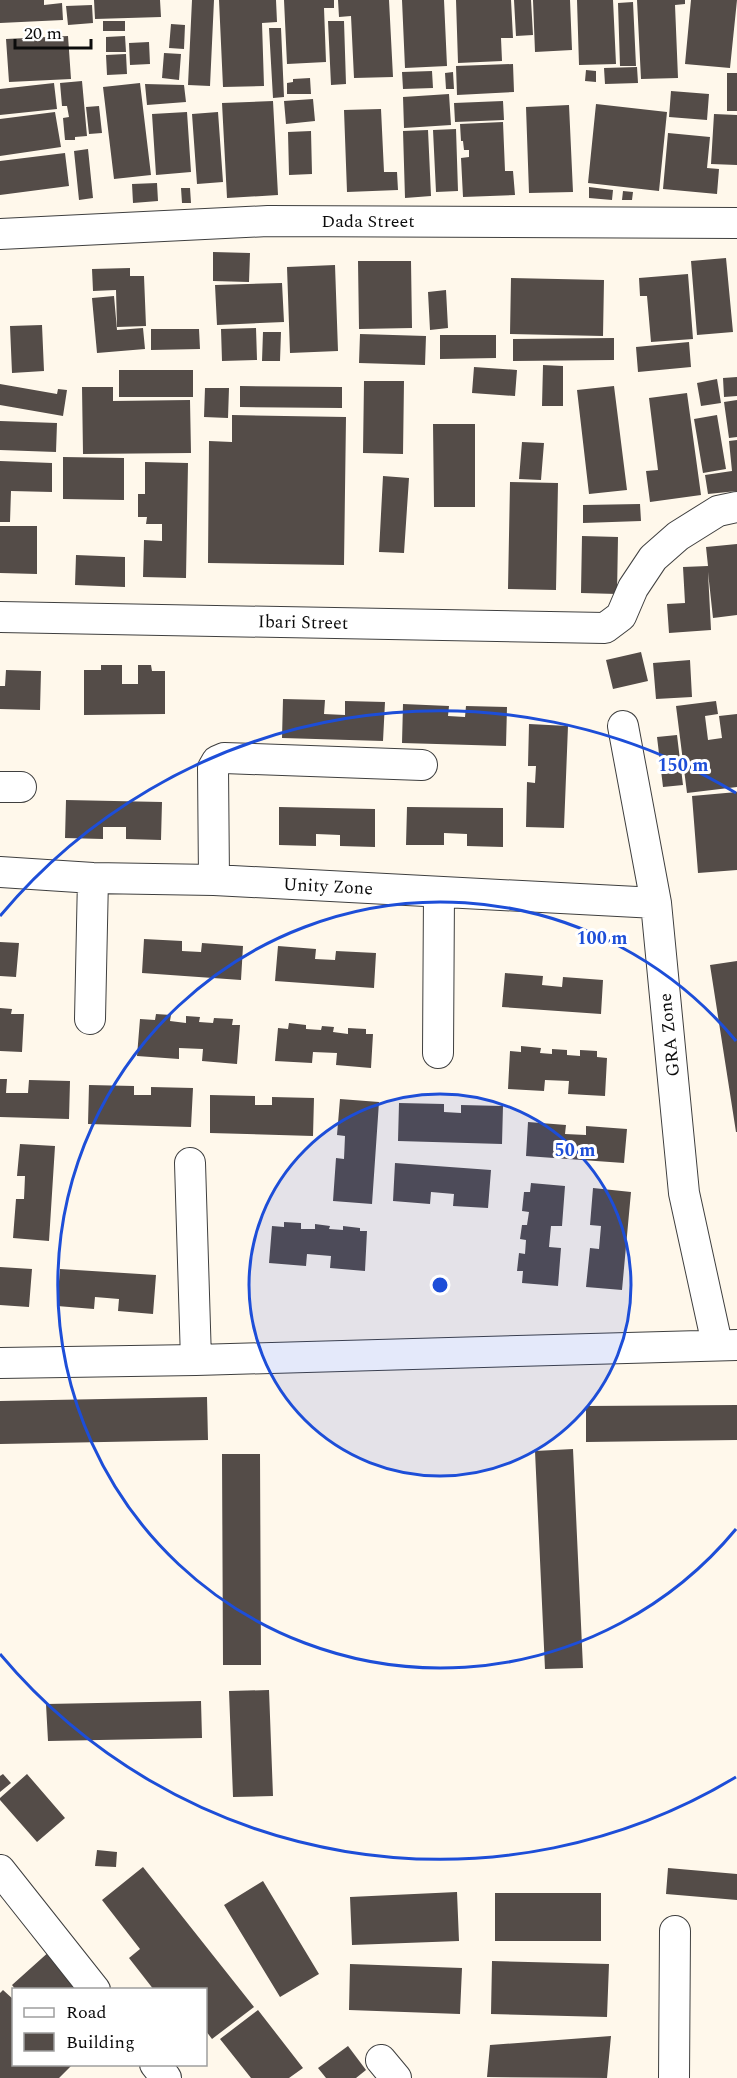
<svg xmlns="http://www.w3.org/2000/svg" width="737" height="2078" font-family="Spectral,serif">
<style>
.building{fill:#544c48}
.lines{fill:none;stroke-linecap:round;stroke-linejoin:round}
.minor-casing{stroke:#3f3f3f;stroke-width:32}
.minor{stroke:#fff;stroke-width:30}
.ring{fill:none;stroke:#1d4ed8;stroke-width:3}
.labels{text-anchor:middle;stroke-width:6;stroke-linejoin:round;paint-order:stroke}
.street-label{font-size:18px;fill:#0c0c0c;stroke:#fff}
.centre{fill:#1d4ed8;stroke:#fff;stroke-width:3}
.ring-label{font-size:18px;text-anchor:middle;font-weight:bold;fill:#1d4ed8;stroke:#fff;stroke-width:6;stroke-linejoin:round;paint-order:stroke}
</style>
<rect width="100%" height="100%" fill="#fff8eb"/>
<path class="building" d="M0 0H44V5L62 3 63 20 0 23Z
M94 0H160L161 17 95 19Z
M192 0H214L210 86 188 85Z
M219 0H276L277 22 262 23 264 86 223 87Z
M284 0H334V8H324L326 62 287 64Z
M338 0H389L393 77 354 78 351 16 339 17Z
M402 0H444L447 66 405 68Z
M456 0H511L513 38H501L502 61 458 63Z
M514 0H531L533 35 516 36Z
M533 0H570L572 50 535 52Z
M577 0H613L616 64 579 65Z
M637 0H685V4L675 5 678 78 641 79Z
M691 0H737L730 68 685 64Z
M633 2 636 66H620L618 3Z
M92 5 93 23 68 25 66 6Z
M103 21H125V31H103Z
M328 21H344L346 84 331 85Z
M171 24 185 25 184 49 169 48Z
M269 28H281L284 97 273 98Z
M68 36 71 79 9 82 6 39Z
M125 36 126 52H106V37Z
M149 42 150 64 130 65 129 43Z
M164 53 181 54 179 80 162 78Z
M126 54 127 74 107 75 106 55Z
M513 64 514 92 457 95 456 66Z
M637 67 638 83 605 84 604 68Z
M586 70 596 71V82L585 81Z
M432 71 433 88 403 89 402 72Z
M453 72 454 89H446L445 73Z
M727 73H737V111H727Z
M310 78 311 94H287V83L293 82V79Z
M82 81 87 136 75 137V140H65L63 118 69 117 67 106H62L60 83Z
M54 83 57 109 0 115V89Z
M140 83 151 175 114 179 103 87Z
M145 84 184 85 186 102 147 105Z
M671 91 709 94 707 120 669 117Z
M449 94 451 125 404 128 403 97Z
M313 99 315 121 286 124 284 101Z
M273 101 278 195 227 198 222 103Z
M503 101 504 120 455 122 454 103Z
M596 104 667 112 659 191 588 183Z
M569 105 573 192 529 193 526 107Z
M99 106 102 133 89 134 86 107Z
M381 109 384 172H397L398 190 347 192 344 110Z
M55 112 61 147 0 156V119Z
M187 112 191 172 156 175 152 114Z
M218 112 223 182 197 184 192 114Z
M714 114 737 115V165L711 164Z
M503 122 505 171H513L515 195 463 197 461 158 469 157V150H464L463 141H461L460 124Z
M456 129 458 191 436 192 433 130Z
M428 130 431 196 405 198 403 131Z
M311 131 312 174 289 175 288 132Z
M668 133 710 137 707 168 719 169 717 194 663 189Z
M88 149 93 198 79 200 74 151Z
M65 153 69 186 0 195V161Z
M157 183 158 201 133 203 132 184Z
M589 187 613 190 612 200 589 198Z
M181 188H190L191 203H182Z
M623 191 633 192 632 200H622Z
M213 252 250 253 249 282 213 281Z
M726 258 733 332 697 335 691 261Z
M358 261H411L412 328 359 329Z
M335 265 338 351 290 353 287 267Z
M130 268V276H144L146 326 117 327 116 290 93 291 92 269Z
M688 274 693 339 651 342 647 296H640L639 278Z
M511 278 604 280 603 336 510 334Z
M282 283 284 322 217 325 215 285Z
M446 290 448 328 430 330 428 292Z
M114 296 117 330 143 328 145 349 97 353 92 298Z
M42 325 44 371 12 373 10 326Z
M256 328 257 360 222 361 221 329Z
M151 329H199L200 349 151 350Z
M263 332H281L280 361H262Z
M360 334 426 336 425 365 359 363Z
M440 335H496V358L440 359Z
M614 338V360L513 361V339Z
M689 342 691 367 638 372 636 347Z
M543 365 563 366V406H542Z
M474 367 517 370 515 396 472 393Z
M119 370H193V397H119Z
M737 377V396L724 397 723 378Z
M717 379 721 403 701 406 697 383Z
M364 381H404L403 454 363 453Z
M0 384 57 394 58 389 67 390 63 416 0 405Z
M240 386 342 387V408L240 407Z
M614 386 627 490 589 494 577 390Z
M82 387H113V401L190 400 191 453 83 454Z
M205 388H229L228 418 204 417Z
M687 393 701 495 650 502 646 471 658 470 649 398Z
M737 400V437L729 438 724 402Z
M232 415 346 417 344 565 208 563 209 441 232 442Z
M717 415 726 469 703 473 694 419Z
M0 421 57 423 56 452 0 450Z
M433 424H475V507H434Z
M737 440V491L708 494 705 475 732 471 729 441Z
M522 442 544 443 541 480 519 479Z
M63 457 124 458V500L63 499Z
M0 461 52 463V492L11 491 10 522H0Z
M145 462 188 463 186 578 143 577 144 540 162 541V524H146L147 517H138V494H145Z
M383 476 409 478 404 553 379 552Z
M510 482 558 483 556 590 508 589Z
M640 504 641 521 583 523V505Z
M0 526H37V574L0 573Z
M582 536 618 537 617 594 581 593Z
M737 544V615L713 618 708 572 711 630 669 633 667 604 685 603 683 567 708 566 706 547Z
M76 555 125 557V587L75 585Z
M641 652 648 681 613 689 606 660Z
M690 660 692 697 656 699 653 663Z
M101 665H122V684H138V665H151L152 671H165V714L84 715V670H101Z
M6 670 41 671 40 710 0 709V686H5Z
M283 699 325 700 324 714 345 715V701L385 702 383 741 282 738Z
M716 701 718 714 705 716 708 740 722 738 719 716 737 714V787L687 793 676 706Z
M403 704 449 706 448 716 465 717 466 706 507 707 506 746 402 743Z
M529 724 568 726 564 828 526 827 527 782 535 783 536 766H528Z
M677 735 683 785 663 787 657 737Z
M737 792V870L698 873 692 796Z
M66 800 162 802 161 840 126 839V827H103V839L65 838Z
M279 807 375 809V847L340 846V835L316 834V846L279 845Z
M407 807 503 808V847L467 846V834L444 833V845H406Z
M144 939 182 941V951L201 952 202 943 243 946 241 980 142 973Z
M0 942 19 943 16 977 0 976Z
M278 946 316 949 315 959 335 960 336 951 376 953 374 988 275 981Z
M737 961V1132H736L710 965Z
M505 973 543 976 542 985 562 987 563 977 603 980 601 1014 502 1007Z
M0 1008 12 1009 11 1014H24L22 1052 0 1051Z
M156 1014 171 1015 170 1021 186 1023V1016L200 1017 199 1022 213 1023 214 1018 233 1019 232 1025H240L237 1064 202 1061 203 1049 179 1048V1059L137 1056 140 1019 155 1020Z
M289 1023 306 1025V1029L321 1030 322 1026 334 1027 333 1032 348 1034V1028L366 1029V1034H373L371 1068 336 1065 337 1053 313 1052 312 1063 275 1061 278 1028 288 1029Z
M521 1046 541 1048 540 1053 552 1054V1049L567 1050V1055L580 1056V1050L597 1051V1057L607 1058 605 1096 568 1094 569 1081 545 1080 544 1091 508 1089 510 1051 521 1052Z
M0 1079H7L6 1093H28L29 1080 70 1081 69 1119 0 1117Z
M89 1085 134 1086V1095H151V1087L193 1088 191 1127 88 1124Z
M210 1095 255 1096V1105H272V1097L314 1098 313 1136 210 1133Z
M340 1099 379 1102 372 1204 333 1201 336 1158 344 1159 345 1136 337 1135Z
M399 1103 444 1104V1112L461 1113V1105L503 1106 502 1144 398 1141Z
M528 1122 566 1125 565 1134 586 1135V1126L627 1129 624 1163 526 1156Z
M20 1144 55 1146 49 1241 13 1238 16 1199H24L25 1176H17Z
M395 1163 491 1170 488 1208 453 1206 454 1194 431 1192 430 1204 393 1201Z
M531 1183 565 1186 562 1226H551L549 1247 561 1248 558 1286 522 1283 523 1271H517L519 1253 525 1254 526 1240 520 1239 522 1225H527L529 1212 522 1211 524 1192H530Z
M593 1188 631 1192 622 1290 586 1287 590 1248 599 1249 601 1226 590 1225Z
M284 1222 301 1223V1229H315V1224L330 1226 329 1229 343 1230V1226L360 1228V1231H367L365 1271 330 1268 331 1256 307 1254 306 1266 269 1263 272 1226 284 1227Z
M0 1267 32 1269 29 1307 0 1305Z
M60 1269 156 1275 153 1314 118 1311 119 1299 95 1297 94 1309 57 1306Z
M207 1397 208 1440 0 1444V1401Z
M737 1405V1440L586 1442V1406Z
M573 1449 583 1668 545 1669 535 1451Z
M222 1454H260L261 1665H223Z
M269 1690 273 1796 233 1797 229 1691Z
M201 1701 202 1738 48 1741 46 1704Z
M3 1774 11 1783 0 1792V1776Z
M27 1774 65 1818 37 1842 0 1800V1798Z
M97 1850 117 1852 116 1867 95 1866Z
M143 1867 254 2007 212 2039 206 2031V1990H154L129 1958 140 1949 102 1900Z
M668 1868 737 1874V1900L666 1894Z
M263 1881 319 1974 280 1997 224 1905Z
M457 1892 459 1941 352 1945 350 1897Z
M495 1893H601V1941H495Z
M51 1950 80 1990H16L12 1985Z
M492 1961 609 1964 607 2017 491 2014Z
M350 1964 462 1968 460 2014 349 2010Z
M3 1990 14 2000V2064H73L59 2078H0V1993Z
M258 2010 303 2068 289 2078H251L220 2039Z
M611 2036 607 2078 487 2077 490 2045Z
M348 2046 366 2070 356 2078H326L318 2068Z"/>
<g class="lines">
<g class="minor-casing">
<path id="minor" d="M0 234 268 221 737 223
M0 617 605 628 621 616 633 588 653 558 678 536 718 511 737 507
M623 726 656 903 684 1193 717 1344
M0 787H21
M0 872 93 878 214 880 656 903
M214 880 213 768 217 761 224 758 422 765
M90 1019 93 878
M438 1053 439 893
M190 1163 196 1360
M0 1363 196 1360 737 1345
M0 1870 95 1990
M381 2060 396 2078
M155 2064 166 2078
M674 2078 675 1931"/>
</g>
<use href="#minor" class="minor"/>
</g>
<circle cx="440" cy="1285" r="191" fill="#1d4ed8" fill-opacity=".12"/>
<g class="ring">
<circle cx="440" cy="1285" r="191"/>
<path d="M736 1529A383 383 0 1 1 736 1041"/>
<path d="M736 1777A574 574 0 0 1 0 1654M0 916A574 574 0 0 1 736 793"/>
</g>
<g class="labels">
<g class="street-label">
<text x="368" y="227">Dada Street</text>
<text transform="translate(303 622) rotate(1)" y="6">Ibari Street</text>
<text transform="translate(328 886) rotate(3)" y="6">Unity Zone</text>
<text transform="translate(669 1035) rotate(-96)" y="6">GRA Zone</text>
</g>
</g>
<circle cx="440" cy="1285" r="9" class="centre"/>
<g class="ring-label">
<text x="683" y="771">150 m</text>
<text x="602" y="944">100 m</text>
<text x="575" y="1156">50 m</text>
</g>
<rect x="12" y="1988" width="195" height="78" fill="#ffffff" stroke="#9e9e9e" stroke-width="1.5"/>
<rect x="24" y="2008" width="30" height="9" fill="#ffffff" stroke="#9e9e9e" stroke-width="1.5"/>
<text x="66" y="2018" font-size="18" fill="#0c0c0c">Road</text>
<rect x="24" y="2033" width="30" height="18" fill="#544c48" stroke="#9e9e9e" stroke-width="1.5"/>
<text x="66" y="2048" font-size="18" fill="#0c0c0c">Building</text>
<path d="M15 39v9h76v-9" fill="none" stroke="#0c0c0c" stroke-width="3"/>
<text x="24" y="39" font-size="18" fill="#0c0c0c" stroke="#ffffff" stroke-width="4.5" paint-order="stroke">20 m</text>
</svg>
